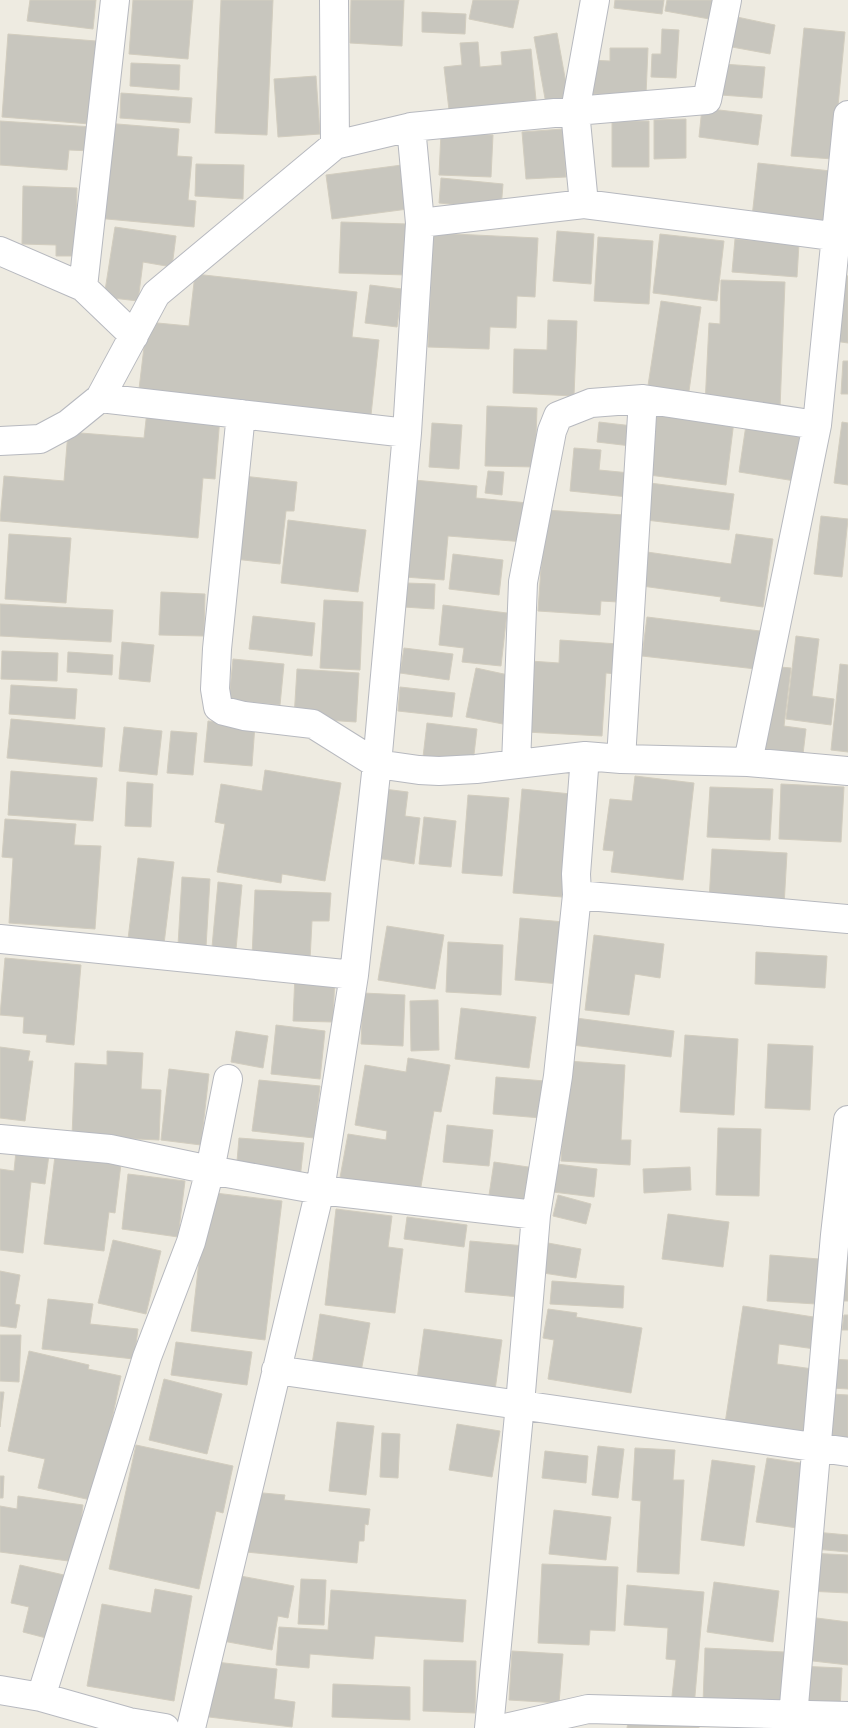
<svg xmlns="http://www.w3.org/2000/svg" width="848" height="1728" font-family="'Work Sans',sans-serif">
<style>
.building{fill:#c8c6be;stroke:#d2cdbf}
.lines{fill:none;stroke-linecap:round;stroke-linejoin:round}
.minor-casing{stroke:#b7b9bf;stroke-width:30}
.minor{stroke:#fff;stroke-width:28}
</style>
<rect width="100%" height="100%" fill="#eeebe1"/>
<path class="building" d="M30 0H96L93 29 27 21Z
M133 0H193L188 59 129 54Z
M221 0H273L267 135 215 133Z
M351 0H404L402 46 350 43Z
M473 0H519L513 28 469 19Z
M615 0H664L662 14 614 8Z
M667 0H719L715 20 665 11Z
M422 12 466 14 465 34 422 32Z
M737 17 775 25 770 54 732 47Z
M804 28 845 32 833 159 791 156Z
M662 29 679 30 676 78 651 77 652 54H661Z
M557 33 569 100 546 104 534 37Z
M8 34 96 41 90 124 2 117Z
M478 42 480 67 502 65 501 52 531 49 536 100 449 110 444 67 462 65 460 43Z
M610 48H648L646 95 587 94 588 60 610 61Z
M131 63 180 65 179 90 130 86Z
M723 64 765 67 762 98 721 95Z
M316 76 320 134 278 137 274 79Z
M121 93 192 98 190 123 120 118Z
M702 108 762 115 758 145 699 137Z
M686 119V158L654 159V120Z
M0 121 93 127 92 151 69 150 67 170 0 165Z
M612 121H649V167H612Z
M105 123 179 129 177 156 192 157 188 200 196 201 194 227 96 218Z
M563 129 566 177 526 179 522 132Z
M441 133 493 135 491 177 439 175Z
M758 163 831 171 825 225 752 217Z
M196 164 244 165 243 199 195 196Z
M402 165 408 209 332 219 326 175Z
M441 178 503 184 501 209 439 203Z
M23 186 77 188 75 256H56V245L22 244Z
M341 222 408 224 407 275 339 273Z
M115 227 176 236 172 267 143 262 138 301 104 297Z
M557 231 594 234 591 284 553 281Z
M433 233 538 238 535 297 517 296 516 328 490 327 489 349 428 347Z
M660 234 724 241 717 301 653 293Z
M598 237 653 241 649 304 594 301Z
M735 239 799 244 797 277 732 272Z
M195 274 357 292 352 337 379 340 371 415 139 389 147 322 189 326Z
M841 275 848 276V343L834 341Z
M721 280 785 282 780 408 705 405 709 323 720 324Z
M370 285 402 289 397 327 365 323Z
M661 301 701 307 688 398 647 392Z
M548 320 577 321 574 396 513 393 514 349 547 350Z
M843 361H848V394H841Z
M487 406 537 408 535 467 485 466Z
M147 411 220 417 215 479 203 478 198 538 0 521 4 476 64 481 68 432 144 438Z
M657 411 734 421 726 485 649 475Z
M599 422 633 426 631 446 597 442Z
M842 422 848 423V485L834 483Z
M432 423 462 425 459 469 429 467Z
M746 425 802 434 795 481 739 472Z
M574 448 601 450 599 470 630 473 628 497 570 491Z
M488 471 504 472 502 495 485 493Z
M243 476 297 482 294 511H286L280 564 234 559Z
M414 480 477 486 476 498 528 503 525 542 448 536 444 580 405 577Z
M650 483 734 494 729 530 646 520Z
M545 510 624 515 618 602 601 601 600 615 538 611Z
M821 516 848 519 842 577 814 574Z
M288 520 366 530 358 592 281 583Z
M9 534 71 538 66 603 5 599Z
M736 534 773 539 763 607 720 601 721 597 642 586 647 552 731 564Z
M453 554 503 560 499 595 449 589Z
M406 583 435 584 434 609 404 607Z
M161 592 205 594 204 636 159 635Z
M324 600 363 602 360 670 320 668Z
M0 604 113 610 111 642 0 636Z
M443 605 507 613 501 666 462 662 464 648 439 645Z
M253 616 315 623 312 656 249 649Z
M647 617 760 631 756 669 642 656Z
M796 636 819 639 812 696 834 699 831 725 786 719Z
M560 640 618 644 616 674 606 673 602 736 526 732 530 661 559 663Z
M122 642 154 645 150 682 119 679Z
M404 648 453 654 449 680 400 673Z
M2 651 58 653 57 681 1 679Z
M68 652 113 655 112 675 67 672Z
M233 659 284 664 280 705 229 700Z
M840 664 848 665V752L831 750Z
M769 666 791 668 784 726 806 729 803 754 759 749Z
M476 668 513 676 503 724 466 717Z
M297 669 359 673 356 722 294 718Z
M11 685 77 689 75 719 9 714Z
M400 687 455 693 452 717 398 711Z
M11 719 105 728 102 767 7 758Z
M208 721 255 725 252 766 204 762Z
M427 723 477 729 473 763 423 757Z
M124 727 162 731 157 775 119 771Z
M171 731 197 733 193 775 167 773Z
M265 770 341 783 325 881 282 874 281 883 217 872 225 824 215 822 221 784 262 791Z
M11 771 97 778 93 821 8 815Z
M635 776 694 783 683 880 611 872 614 851 603 850 610 799 632 801Z
M127 782 153 784 151 827 125 826Z
M781 784 844 787 841 842 779 839Z
M710 787 773 789 770 840 707 837Z
M384 789 408 792 405 816 420 818 414 864 376 858Z
M522 789 571 794 562 897 513 893Z
M468 795 509 798 502 876 462 873Z
M424 817 456 821 451 867 419 864Z
M5 819 76 824 74 845 101 846 95 929 9 923 13 858 2 857Z
M712 849 787 853 784 906 709 901Z
M138 858 174 862 164 944 128 939Z
M182 877 210 879 206 947 178 945Z
M218 882 242 885 236 949 212 947Z
M255 890 331 893 329 921H312L310 960 252 957Z
M520 918 564 922 559 984 515 980Z
M387 926 444 935 435 989 378 980Z
M594 935 664 944 660 978 635 974 629 1015 585 1010Z
M448 942 503 945 501 995 446 992Z
M756 952 827 956 825 988 755 984Z
M5 958 81 965 74 1045 46 1042 47 1035 23 1033 24 1017 0 1015Z
M295 974 335 975 333 1022 293 1021Z
M363 993 405 995 403 1046 361 1044Z
M438 1000 439 1050 411 1051 410 1001Z
M461 1008 536 1017 529 1068 455 1059Z
M576 1018 674 1031 671 1057 572 1045Z
M276 1025 325 1031 320 1079 271 1074Z
M236 1031 268 1036 263 1068 231 1062Z
M685 1035 738 1039 734 1115 680 1112Z
M768 1044 813 1046 810 1110 765 1108Z
M0 1047 30 1051 28 1061H33L25 1121 0 1118Z
M107 1051 143 1053 141 1089 161 1090 159 1140 72 1136 75 1063 107 1065Z
M408 1058 450 1065 441 1112 434 1111 419 1198 339 1183 348 1134 386 1140 387 1131 355 1125 365 1065 406 1072Z
M567 1061 625 1065 621 1140H631L630 1165 561 1161Z
M169 1069 209 1074 201 1145 161 1140Z
M496 1077 545 1081 541 1118 493 1114Z
M259 1080 320 1086 314 1138 252 1131Z
M447 1125 493 1130 489 1166 443 1162Z
M718 1128 761 1129 759 1196 716 1195Z
M239 1138 304 1143 300 1179 236 1173Z
M16 1151 49 1155 45 1184 31 1182 23 1253 0 1250V1169L14 1171Z
M55 1156 121 1164 115 1213 109 1212 104 1251 44 1244Z
M494 1162 535 1168 530 1208 488 1202Z
M557 1164 597 1169 594 1197 553 1192Z
M690 1167 691 1190 644 1193 643 1169Z
M128 1174 185 1181 178 1237 122 1229Z
M207 1192 282 1201 265 1340 191 1331Z
M558 1195 591 1204 586 1224 553 1216Z
M336 1209 392 1216 388 1247 403 1249 395 1313 325 1305Z
M668 1214 729 1222 723 1267 662 1259Z
M407 1217 467 1225 464 1247 404 1239Z
M113 1240 161 1251 146 1314 98 1303Z
M470 1241 525 1246 520 1297 465 1292Z
M548 1243 581 1249 576 1278 543 1273Z
M846 1245H848V1301H842Z
M770 1255 819 1259 816 1304 767 1301Z
M0 1271 20 1275 15 1304 20 1305 16 1328 0 1326Z
M552 1281 624 1286 623 1308 550 1304Z
M48 1299 93 1304 90 1324 138 1329 134 1359 42 1349Z
M743 1306 820 1318 815 1349 779 1344 777 1364 813 1369 802 1442 724 1430Z
M548 1309 577 1313 576 1317 642 1328 631 1393 548 1379 554 1340 543 1338Z
M320 1314 370 1323 361 1372 312 1364Z
M844 1315H848V1330H842Z
M424 1329 502 1340 495 1390 417 1380Z
M0 1335H21L19 1382 0 1381Z
M176 1342 252 1352 247 1385 171 1375Z
M29 1351 89 1365 88 1369 121 1376 95 1501 38 1488 45 1459 8 1451Z
M833 1359 848 1360V1389L831 1388Z
M164 1379 222 1394 207 1454 149 1440Z
M0 1392H4L0 1427Z
M832 1394 848 1395V1450L829 1449Z
M337 1422 374 1426 366 1495 329 1491Z
M457 1424 500 1431 492 1477 449 1470Z
M382 1433 400 1434 398 1478 380 1477Z
M136 1445 233 1466 223 1513 216 1511 199 1589 109 1569Z
M598 1446 624 1449 618 1498 592 1495Z
M635 1448 675 1450 673 1480H684L679 1574 637 1572 641 1501 632 1500Z
M545 1451 588 1456 586 1483 542 1478Z
M767 1458 807 1464 797 1528 756 1522Z
M712 1460 755 1466 744 1546 701 1540Z
M0 1476H4L3 1498H0Z
M252 1492 285 1495 284 1500 370 1509 368 1525 365 1524 364 1541H359L357 1563 246 1552Z
M18 1496 83 1505 76 1562 0 1552V1506L17 1509Z
M554 1510 611 1517 606 1560 549 1554Z
M815 1532 848 1535V1552L814 1549Z
M809 1553 848 1555V1593L807 1591Z
M542 1564 618 1567 615 1631 590 1630 589 1645 538 1643Z
M20 1565 64 1575 50 1639 23 1632 29 1607 11 1603Z
M230 1574 294 1586 288 1618 278 1616 272 1650 217 1640Z
M301 1579 326 1580 324 1625 298 1624Z
M714 1582 779 1591 773 1642 707 1632Z
M627 1585 704 1592 694 1707 671 1705 676 1660 666 1659 668 1628 624 1625Z
M155 1589 192 1596 174 1701 87 1686 102 1604 151 1613Z
M331 1590 466 1600 463 1642 375 1636 373 1659 310 1654 309 1668 276 1665 279 1627 328 1630Z
M809 1617 848 1622V1665L804 1660Z
M705 1648 784 1652 781 1707 703 1703Z
M512 1651 563 1654 559 1703 509 1700Z
M424 1660 476 1661 475 1713 423 1711Z
M216 1662 277 1669 274 1699 295 1702 292 1727 209 1717Z
M798 1666 842 1668 840 1710 796 1707Z
M333 1684 410 1687V1720L332 1717Z
M628 1722 699 1725V1728H627Z"/>
<g class="lines">
<g class="minor-casing">
<path id="minor" d="M334 0 335 145
M848 115 817 425 748 762 848 771
M411 127 420 223 584 204 848 238
M584 204 575 111 595 0
M0 251 83 287 134 336
M83 287 115 0
M100 398 407 433
M241 414 217 649 215 689 218 707 224 711 244 716 313 724 377 764 419 770 439 771 476 769 585 756 621 759 748 762
M0 441 40 439 68 424 100 398 156 294 335 145 411 127 575 111 707 100 727 0
M621 759 643 399
M516 764 523 582 552 431 558 416 591 403 643 399 817 425
M577 895 848 919
M0 939 354 975
M0 1139 110 1149 210 1170 320 1190 536 1215
M276 1370 848 1452
M0 1690 41 1697 129 1722 165 1728
M41 1697 147 1357 191 1242 210 1170 228 1079
M191 1728 320 1190 354 975 377 764 407 433 420 223
M489 1728 520 1404 536 1215 558 1076 577 895 576 874 585 756
M505 1728 588 1709 848 1716
M792 1728 835 1235 848 1120"/>
</g>
<use href="#minor" class="minor"/>
</g>
</svg>
